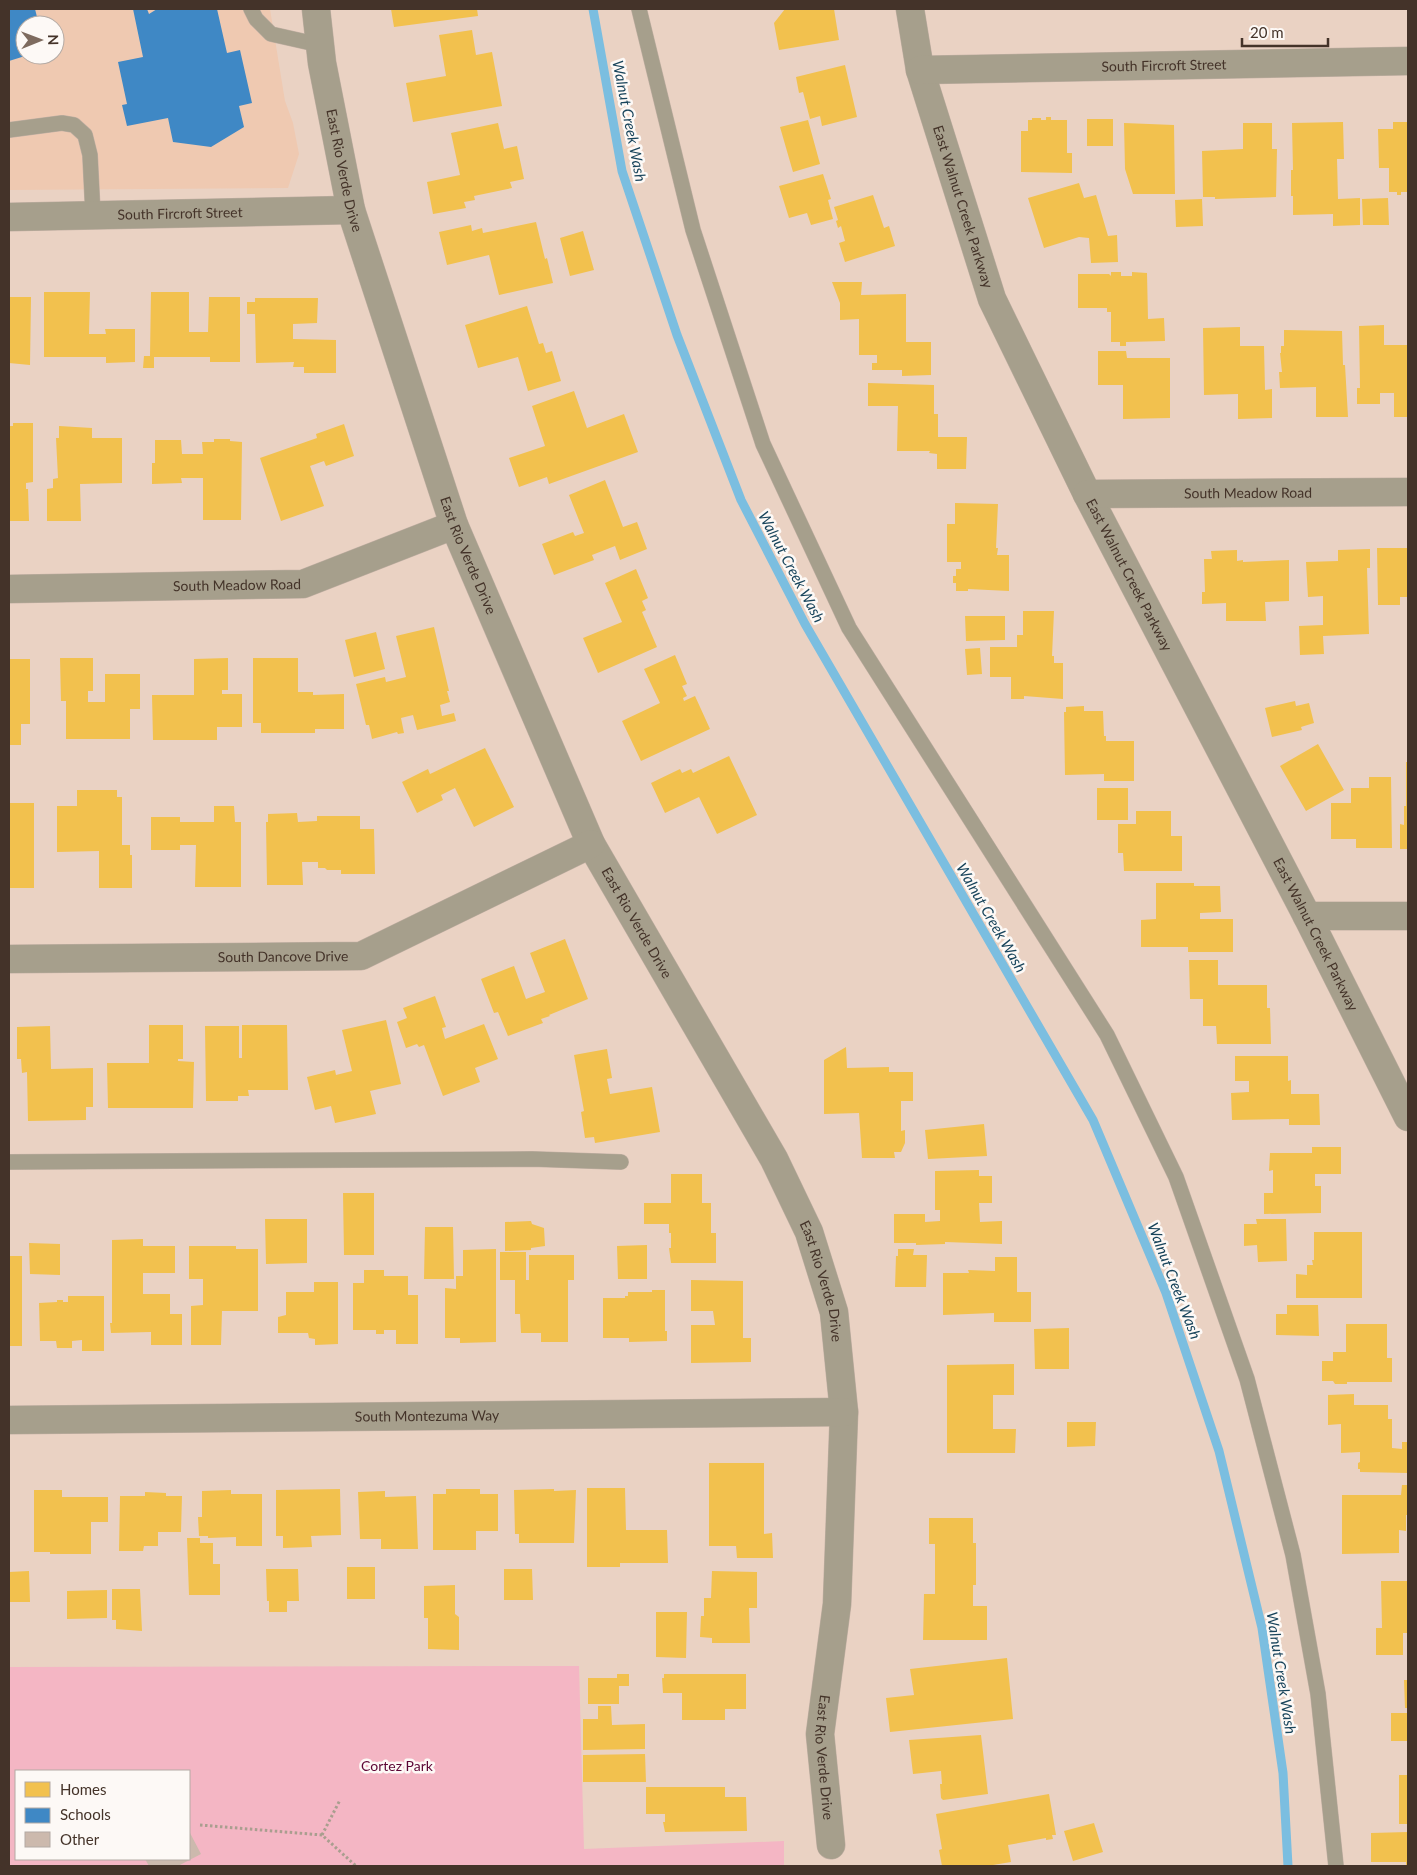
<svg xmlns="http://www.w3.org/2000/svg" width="1417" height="1875" font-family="Lato,sans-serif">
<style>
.built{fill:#efc9b1;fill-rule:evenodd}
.green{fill:#f4b6c4;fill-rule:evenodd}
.homes{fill:#f2c14e}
.schools{fill:#3f88c5}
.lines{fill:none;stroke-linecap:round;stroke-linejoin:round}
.stream{stroke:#7bbee0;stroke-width:9}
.building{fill:#ccb9ad}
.service-casing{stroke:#c2b0a4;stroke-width:16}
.minor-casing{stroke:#c2b0a4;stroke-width:29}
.path{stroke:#a99e8f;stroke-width:3;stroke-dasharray:2.5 2.5;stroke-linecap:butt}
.service{stroke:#a69f8c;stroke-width:15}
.minor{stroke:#a69f8c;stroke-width:28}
.labels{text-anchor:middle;stroke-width:5;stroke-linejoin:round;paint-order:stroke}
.street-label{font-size:14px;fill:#443329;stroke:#fdf9f6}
.park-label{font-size:14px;fill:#5c0535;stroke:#fdf9f6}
.water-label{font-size:15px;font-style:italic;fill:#18445b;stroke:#fdf9f6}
</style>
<rect width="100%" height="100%" fill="#ead2c3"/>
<path class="built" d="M9 9H270L285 101 293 123 299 154 288 188 9 190ZM25 25H55V55H25Z"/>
<path class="green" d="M579 1666 584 1849 784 1841V1866H9V1667ZM16 1771H189V1859H16Z"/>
<path class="homes" d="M391 9H477L478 16 394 27Z
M785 9H834L839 40 779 50 774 23Z
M472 30 476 55 492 52 502 106 413 122 406 83 446 76 439 35Z
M845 65 857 117 822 126 820 116 810 119 803 92 799 93 796 77Z
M1046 117H1051V120H1067V153H1072V173L1021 172V131H1028V120H1032V118H1041V120H1046Z
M1087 119H1113V146H1087Z
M808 120 820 164 793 172 780 127Z
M1343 122 1344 159H1337L1338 199 1360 198V225L1333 226V214L1293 215V196H1291V170H1293L1292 123Z
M1393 122H1408V192H1401V195H1397V192H1389V168H1379L1378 129H1393Z
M498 123 504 149 517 146 524 179 510 182 512 188 474 196 475 200 464 202 466 208 433 214 427 182 460 175 451 133Z
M1124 123 1174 125 1175 194H1133L1125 169Z
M1243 123H1272V149H1277L1276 197 1215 199V197H1203L1202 151 1243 149Z
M823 174 831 199 828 200 833 219 811 225 807 213 789 218 779 186Z
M1079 183 1084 198 1096 195 1108 236 1117 235 1118 262 1091 263 1089 238 1079 237 1044 248 1028 198Z
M873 195 884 228 889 226 895 246 845 262 839 243 845 241 841 226 838 228 836 221 838 220 834 207Z
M1388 198 1389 225H1363L1362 199Z
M1202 199 1203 226 1176 227 1175 200Z
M536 222 545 259 547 258 553 283 499 295 489 255 447 265 439 232 471 225 472 231 482 228 483 233Z
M583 231 594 270 570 276 560 238Z
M1111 272H1121V276H1132V272L1147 273 1148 319 1164 318 1165 341 1126 342V346H1120V342H1111V312H1107V308H1078V274H1109L1111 276Z
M832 282H862L861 295 906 294V342H931V375L902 376V370H872V363H877V355H859V319L840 320V303Z
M44 292H90L89 334H106L105 329H135V362L106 363V357H44Z
M151 292H189V332H208L209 297H240V362H210V357H154V368H143L144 356H150Z
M9 297H31L30 365 9 363Z
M255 298H318L317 323 293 324V339L336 340V373H304V367H293L294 362 256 363 255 314H247V302H255Z
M527 306 539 344 543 343 546 353 552 351 561 381 528 391 518 357 478 368 465 325Z
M1384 325V345H1408V417H1394V393H1380V404H1357V388H1360L1359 326Z
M1240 327V346H1264L1265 390 1272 389V418L1238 419V394L1204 395 1203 328Z
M1284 330 1342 331 1343 365H1345L1348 417H1316V387L1280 388 1279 372H1282L1280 353H1281V346H1284Z
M1098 351H1126L1127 358H1170V418L1123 419V385H1098Z
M868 383 934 385V414H938V437H967L966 469H937V454L929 453 930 451H897L898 406H868Z
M574 391 587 428 624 414 638 452 549 484 547 477 519 487 509 458 545 446 532 406Z
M13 423H33V482L26 483V489H28L29 521H9V426H13Z
M344 424 354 456 326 466 324 461 310 466 324 506 281 521 260 458 317 438 316 434Z
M59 426 92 428V438H122V483L80 484 81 521H47V489L53 488V479L58 478 56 438H59Z
M214 439H230V441L242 442 241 520H203V478H181L182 483 152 484V463H155V440H181L182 454H203L202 442H214Z
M605 480 623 527 637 522 647 549 620 560 615 546 592 555 594 560 554 575 542 544 573 532 575 536 584 533 569 495Z
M955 503 998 504 996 548H998L997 555H1009V591L968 589V591H956V583H953V576H956V569H961V562H947V524H955Z
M1377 548H1408V597H1400V605H1378Z
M1370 549V568H1367L1369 634 1323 636 1324 654 1300 655 1299 626 1323 625V596L1308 597 1306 562 1338 561V550Z
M1237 550V561L1243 560V562L1289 560V601L1265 602 1266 621H1226V603L1202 604V592H1205L1204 559H1212L1211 551Z
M636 569 648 598 642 601 646 610 642 612 657 647 598 673 583 638 622 622 605 583Z
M1023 611H1054L1052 656H1054V663H1063V699L1024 696V699H1011V677H990V647H1017V635H1023Z
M965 616H1005V640L966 641Z
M434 627 449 691H447L450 702 440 705 442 716 454 713 456 721 417 730 413 715 401 718 404 733 398 734 397 732 372 739 369 725H366L356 684 385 677 386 682 406 677 396 636Z
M376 632 385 669 354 677 345 640Z
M980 648 982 674 967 675 965 649Z
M675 655 687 684 682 686 687 696 683 698 684 701 695 696 710 729 641 761 622 721 660 703 644 669Z
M60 658H93V691H88V702H105V674H140V709H130V739H66V701H61Z
M228 658V690H222V694H242V727H217V740H153L152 695H194V659Z
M253 658H298V692H313V695L344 694V729H315V733H261V723H253Z
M9 659H30V724H21V745H9Z
M1295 701 1296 706 1309 703 1314 723 1301 727 1302 730 1272 737 1265 708Z
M1084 706V711H1103L1104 736H1106V741H1134V781H1104V774L1065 775 1064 712H1066V707Z
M1318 744 1344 790 1306 811 1280 766Z
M485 748 514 807 474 827 455 788 441 795 443 800 417 813 402 782 428 769 430 774Z
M729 756 757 815 717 834 699 797 665 813 651 783 680 769 682 773 691 769 693 773Z
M1406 762H1408V849H1400V824L1404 825V806H1406Z
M1369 777H1391L1392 848H1356V839H1331V803H1351V788H1369Z
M1097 788H1128V820H1097Z
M77 790H117V797H122V845H130V855H132V888H99V851L57 852V806H77Z
M9 803H34V888H9Z
M214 806H234L235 822H241V887H195L196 845H180V850H151V817H180V822H214Z
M1136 811H1171V836H1182V871H1124L1123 853H1118V824H1136Z
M297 813 298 822 317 821V816H360V829H374L375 874H341V870H327L325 868H318V862H302L303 885H267L266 822H268V814Z
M1156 883H1194V886H1220L1221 912 1200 913V919H1233V952H1188V947H1141V920L1156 919Z
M565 939 588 999 549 1015 550 1016 541 1019 543 1023 508 1036 498 1012 494 1013 481 979 514 966 526 999 545 992 530 953Z
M1189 960H1218V985H1267V1008H1270L1271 1044H1217L1216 1026H1203V999H1190Z
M435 996 446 1027 442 1028 445 1039 484 1024 498 1059 475 1068 480 1082 443 1096 424 1045 419 1047 417 1044 406 1048 397 1022 407 1018 403 1008Z
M386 1020 401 1084 370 1091 376 1114 335 1123 331 1106 315 1110 307 1077 335 1070 336 1075 352 1071 342 1030Z
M149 1025H183V1059H178V1061L194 1062 193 1108H108L107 1063H149Z
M242 1025H287L288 1090H248L249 1096H238V1101H206L205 1026H239V1058H242Z
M50 1026 51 1069 93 1068V1107H86V1120L28 1121 27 1072 22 1073 21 1059H17V1027Z
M846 1047 847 1068 889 1067V1072H913V1101H901V1131L905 1130V1143L901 1152H894L895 1158H862L859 1113 824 1114V1060Z
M607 1049 612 1078 607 1079 610 1094 652 1087 660 1132 595 1143 594 1137 585 1138 581 1112 584 1111 574 1055Z
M1235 1056H1288V1081L1291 1080V1094H1319L1320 1125H1289V1119L1232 1120 1231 1093 1249 1092V1081H1235Z
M984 1124 987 1156 928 1159 925 1130Z
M1312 1147H1341V1174H1315V1186H1321V1213L1264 1214V1193H1273V1170L1269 1171 1270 1153H1312Z
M979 1170V1176H992V1203H979L980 1222 1002 1221V1244L945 1242V1244L916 1245V1243H894V1214H925V1222L940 1221V1210H935V1171Z
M671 1174H702V1203H711V1233H716V1263H671L669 1248H671V1233H669V1224H644V1203H671Z
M343 1193H374V1255H344Z
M265 1219H307V1263L266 1264Z
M1256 1219H1286L1287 1261 1258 1262 1257 1245 1244 1246V1224H1257Z
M531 1221 532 1224 544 1228 545 1246 531 1248V1250L505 1251V1222Z
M425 1227H453L454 1279H424Z
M1314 1232H1362V1298H1296V1274L1307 1275V1265H1313L1312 1260H1314Z
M143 1239V1246H175V1273H143V1294H170V1314H182V1345H151V1332L111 1333 110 1323H112V1240Z
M29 1243 60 1244V1275L30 1274Z
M647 1245V1279H618L617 1246Z
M189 1246H236V1249H258V1311H222L221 1345H191V1306L203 1305V1279H189Z
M496 1249V1342L460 1343V1338H445V1288L456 1289V1276H463V1250Z
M898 1249H914L913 1255H927L926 1287H895L896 1256H898Z
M500 1252H526V1280H529V1255H574V1280H568V1342H541V1333H521L520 1314H515V1280H500Z
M9 1256H22V1346H9Z
M995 1257H1017V1292H1031V1322H994V1313L943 1315V1273H969L968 1270 995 1271Z
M364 1270H384V1276H408V1295H418V1344H396V1330H384V1334H376V1330H353V1283H364Z
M691 1280 743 1281V1338H751V1362L691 1363V1325H715L713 1311H691Z
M314 1282H338V1344L315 1345V1339L309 1338 308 1333H278V1317L286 1315V1292H314Z
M652 1290H665V1331H667V1341L629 1342V1338H603V1298H625V1296H628V1292H652Z
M68 1296H104V1351H82V1340L72 1341V1348H57L56 1341H40L39 1303 57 1302V1300H63V1302H68Z
M1287 1305H1318L1319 1336 1276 1335V1314H1287Z
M1346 1324H1387V1358H1392V1382H1347V1384H1335L1333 1381H1322V1361H1333V1352H1346Z
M1069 1328V1369H1035L1034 1329Z
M1014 1364V1395H993V1429H1016L1015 1453H947V1365Z
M1354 1394V1405H1388V1419H1392V1448L1402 1449V1442H1408V1473L1360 1472V1469H1358V1463L1360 1462V1452L1341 1453V1424L1328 1425V1395Z
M1067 1422H1096L1095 1446 1067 1447Z
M709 1463H764V1534L772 1533 773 1558H737L736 1546H709Z
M1402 1485H1408V1515H1406V1531L1399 1530V1553L1342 1554V1495H1401Z
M587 1488H625L626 1530H667L668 1563H620V1567H587Z
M340 1489 341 1535 311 1536 312 1547 283 1548V1536H276V1490Z
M446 1489H480V1494H498V1531H476V1550H433V1494H446Z
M554 1489V1491L576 1490 574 1543H519V1534H515L514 1490Z
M34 1490H62V1497H108V1522H91V1554H50V1552H34Z
M231 1490V1494H262V1546H236V1537L208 1538V1536H199L198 1517H202V1491Z
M385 1491V1497L416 1496 418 1549H381V1539H360L358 1492Z
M145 1492 166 1493V1496H182L181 1532H158V1546H144L143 1551H119L120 1496H145Z
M929 1518H973V1543H976V1585H973V1606H987V1640H923L924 1594H935V1544H929Z
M187 1538H200V1543H213V1564H220V1595H189Z
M347 1567H375V1599H347Z
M266 1569H298L299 1601H287V1612H269V1601H267Z
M504 1569H532L533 1600H504Z
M29 1571 30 1602H9V1572Z
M712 1571 757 1572V1608H749L750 1643H712V1638L700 1637 701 1616H704V1598H711Z
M1381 1581H1408V1633H1403V1655H1376V1628H1382Z
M455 1585V1614L459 1617V1650L428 1649V1618H424V1586Z
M112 1589H140L142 1631 116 1629V1620H112Z
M107 1590V1618L67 1619V1591Z
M656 1612H687L686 1658 656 1657Z
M1007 1658 1013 1719 890 1732 886 1698 914 1695 910 1669Z
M617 1674H629V1686H619V1704H588V1678H617Z
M664 1674H746V1709H725V1720H682V1693H663L662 1678H664Z
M1404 1680H1408V1708H1405Z
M598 1706H611L612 1725 645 1724V1749L583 1750V1719H598Z
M1391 1713H1408V1741H1391Z
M981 1735 988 1794 943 1800 941 1798 940 1784H942L941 1771 913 1774 909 1740Z
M645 1754 646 1782H583V1755Z
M1399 1775H1408V1824H1399Z
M646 1787H725V1797H746L747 1831 665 1832 663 1822H665V1814H646Z
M1049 1794 1056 1835H1052L1053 1839 1046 1840V1838L1008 1845 1011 1862 987 1866H942L939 1850 942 1849 936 1814Z
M1094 1823 1103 1852 1073 1861 1064 1831Z
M1408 1832V1866H1406V1862H1371V1833Z"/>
<path class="schools" d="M9 9H35L39 25H25V56L9 61Z
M133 9H147L149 14 157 9H217L227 53 240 50 252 103 239 106 244 127 211 147 173 142 168 118 127 126 122 105 127 104 118 62 143 57Z"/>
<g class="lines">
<path class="stream" d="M593 9 622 171 677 335 741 500 805 624 1093 1120 1166 1293 1219 1451 1262 1628 1283 1773 1288 1866"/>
</g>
<path class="building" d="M189 1831 201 1854 178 1866H149L145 1859H189Z"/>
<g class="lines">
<g class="service-casing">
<path id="service" d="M251 9 256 19 271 34 320 45
M639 9 693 230 763 444 849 628 1107 1035 1176 1177 1247 1379 1293 1555 1318 1694 1336 1866
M9 130 62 123 74 125 85 135 90 155 93 215
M9 1162 532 1159 621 1162"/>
</g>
<g class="minor-casing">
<g id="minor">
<path id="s1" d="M316 9 322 63 351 210 454 525 591 844 774 1159 809 1232 834 1312 844 1412 837 1604 820 1734 831 1845"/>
<path id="s2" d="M910 9 920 70 992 299 1087 494 1307 916 1408 1117"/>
<path id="s3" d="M920 70 1408 61"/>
<path id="s4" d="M9 217 351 210"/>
<path id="s5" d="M1087 494 1408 492"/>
<path id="s6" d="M9 589 303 584 454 525"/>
<path d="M1307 916H1408"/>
<path id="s7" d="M9 959 361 956 591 844"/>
<path id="s8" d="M9 1420 844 1412"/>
</g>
</g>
<path class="path" d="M200 1825 322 1835 356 1866
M322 1835 340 1800"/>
<use href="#service" class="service"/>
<use href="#minor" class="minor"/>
</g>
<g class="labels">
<g class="street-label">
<text dy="5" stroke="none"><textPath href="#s3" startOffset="244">South Fircroft Street</textPath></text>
<text dy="5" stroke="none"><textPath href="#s1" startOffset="164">East Rio Verde Drive</textPath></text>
<text dy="5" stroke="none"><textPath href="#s2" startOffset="205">East Walnut Creek Parkway</textPath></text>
<text dy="5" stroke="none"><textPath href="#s4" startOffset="171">South Fircroft Street</textPath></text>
<text dy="5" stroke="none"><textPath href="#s5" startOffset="161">South Meadow Road</textPath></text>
<text dy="5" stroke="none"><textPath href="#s1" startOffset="569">East Rio Verde Drive</textPath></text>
<text dy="5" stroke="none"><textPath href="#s2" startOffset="610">East Walnut Creek Parkway</textPath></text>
<text dy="5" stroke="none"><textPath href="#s6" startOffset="228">South Meadow Road</textPath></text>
<text dy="5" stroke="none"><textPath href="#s1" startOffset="974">East Rio Verde Drive</textPath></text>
<text dy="5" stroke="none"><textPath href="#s2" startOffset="1015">East Walnut Creek Parkway</textPath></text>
<text dy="5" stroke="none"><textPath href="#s7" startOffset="274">South Dancove Drive</textPath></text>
<text dy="5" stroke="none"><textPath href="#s1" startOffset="1379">East Rio Verde Drive</textPath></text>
<text dy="5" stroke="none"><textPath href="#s8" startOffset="418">South Montezuma Way</textPath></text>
<text dy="5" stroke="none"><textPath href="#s1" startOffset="1859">East Rio Verde Drive</textPath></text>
</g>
<g class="park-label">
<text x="397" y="1771">Cortez Park</text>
</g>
<g class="water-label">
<text transform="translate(629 121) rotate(79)" y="5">Walnut Creek Wash</text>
<text transform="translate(791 567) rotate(62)" y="5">Walnut Creek Wash</text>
<text transform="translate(991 918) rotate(60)" y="5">Walnut Creek Wash</text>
<text transform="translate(1174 1281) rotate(69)" y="5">Walnut Creek Wash</text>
<text transform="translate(1281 1673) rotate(81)" y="5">Walnut Creek Wash</text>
</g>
</g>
<rect width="1417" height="1875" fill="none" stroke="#443329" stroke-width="20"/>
<rect x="15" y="1770" width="175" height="90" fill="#fdf9f6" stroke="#b3aaa4"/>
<rect x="25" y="1782" width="25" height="15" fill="#f2c14e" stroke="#b3aaa4"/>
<text x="60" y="1795" font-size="15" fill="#443329">Homes</text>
<rect x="25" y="1808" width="25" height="15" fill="#3f88c5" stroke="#b3aaa4"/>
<text x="60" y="1820" font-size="15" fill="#443329">Schools</text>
<rect x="25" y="1832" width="25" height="15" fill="#ccb9ad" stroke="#b3aaa4"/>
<text x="60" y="1845" font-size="15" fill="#443329">Other</text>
<g transform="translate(40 40) rotate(89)"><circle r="24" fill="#fdf9f6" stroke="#b3aaa4"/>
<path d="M0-4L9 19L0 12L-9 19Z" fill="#7e6b5f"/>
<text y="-8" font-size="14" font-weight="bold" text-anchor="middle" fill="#443329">N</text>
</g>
<path d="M1242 38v8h86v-8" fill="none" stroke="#443329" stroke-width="2.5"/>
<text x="1250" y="38" font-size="15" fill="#443329" stroke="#fdf9f6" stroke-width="4" paint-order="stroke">20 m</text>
</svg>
